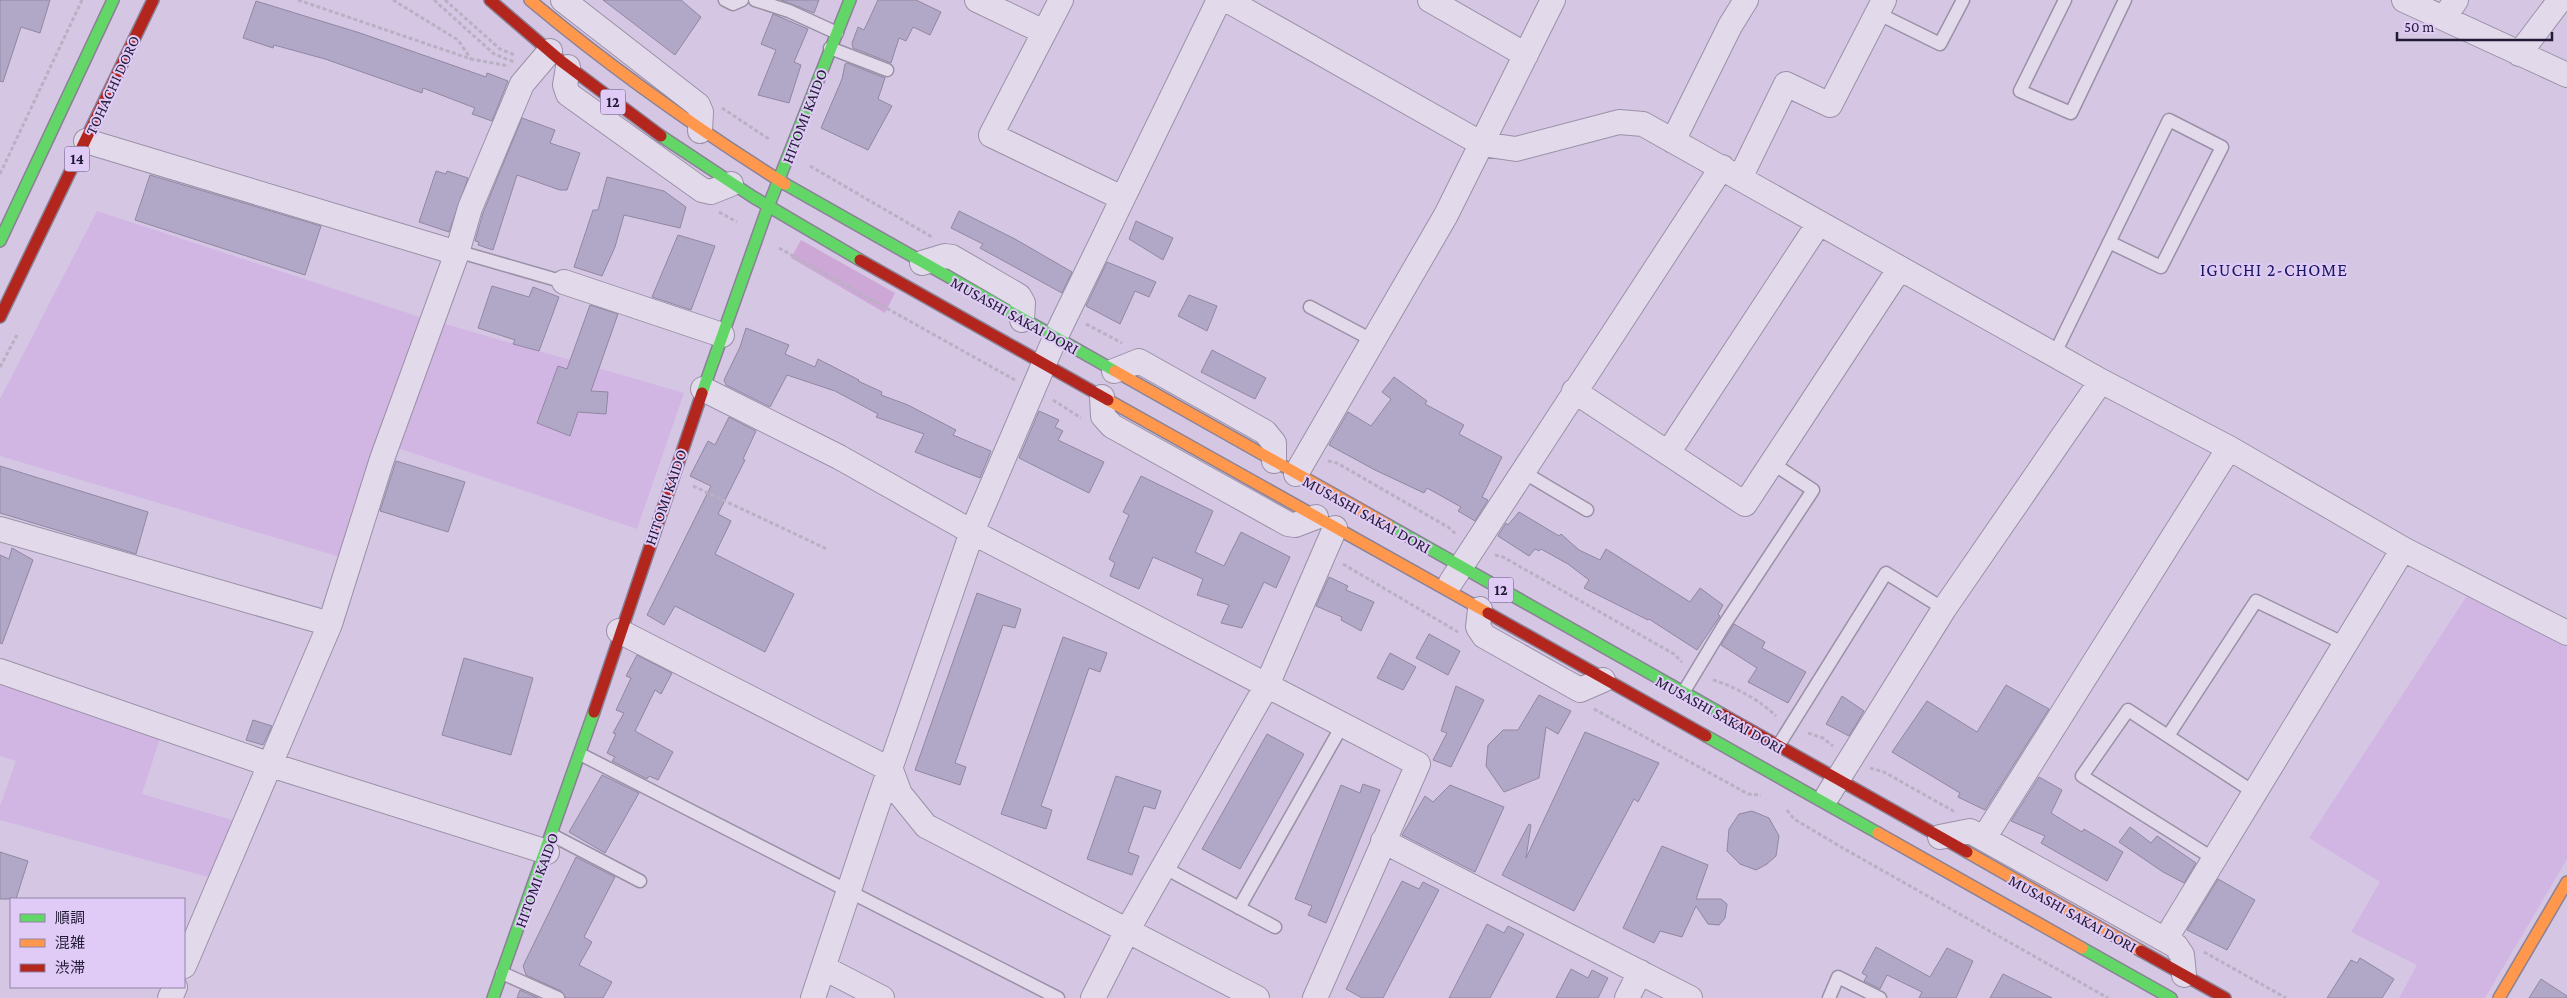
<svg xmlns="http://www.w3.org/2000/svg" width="2567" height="998" font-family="'Crimson Pro','Noto Sans JP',serif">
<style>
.farmland{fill:#d1b6e4}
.green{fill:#cda8d7}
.building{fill:#b1a8c7;stroke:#9087a2}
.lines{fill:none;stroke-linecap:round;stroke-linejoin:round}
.lane-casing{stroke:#9a91a7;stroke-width:15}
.street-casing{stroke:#9a91a7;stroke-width:26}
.fast-casing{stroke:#8a8197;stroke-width:14}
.slow-casing{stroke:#8a8197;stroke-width:14}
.jam-casing{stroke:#8a8197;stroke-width:14}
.path{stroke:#b8b0c3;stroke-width:3;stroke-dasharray:4 2.5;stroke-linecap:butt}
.lane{stroke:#e2d9eb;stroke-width:12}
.street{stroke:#e2d9eb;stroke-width:24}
.fast{stroke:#63d668;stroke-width:11}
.slow{stroke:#ff974d;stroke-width:11}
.jam{stroke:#b3261e;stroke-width:11}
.labels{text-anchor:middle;stroke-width:4;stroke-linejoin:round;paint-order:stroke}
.shield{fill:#e0caf6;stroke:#5a4f6f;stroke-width:1}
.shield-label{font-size:15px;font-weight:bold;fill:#211a35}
.street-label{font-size:16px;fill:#211a35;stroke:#e0caf6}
.neighbourhood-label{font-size:18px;letter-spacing:1px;fill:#181963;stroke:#e0caf6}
</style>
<rect width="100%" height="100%" fill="#d5c7e3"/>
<path class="farmland" d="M97 211 426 319 344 558 0 456V399Z
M442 323 684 393 637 529 395 447Z
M2468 594 2567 644V859L2485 998H2399L2417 965 2351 932 2380 882 2309 838Z
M0 681 162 732 142 794 243 823 216 879 0 820V806L16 761 0 756Z"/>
<path class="green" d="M801 240 895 293 885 313 791 258Z"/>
<path class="building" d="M0 0H50L40 33 21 27 3 82 0 81Z
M603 0H681L701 17 675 55Z
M781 0H819L814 13Z
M878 0H916L941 12 930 35 913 27 906 41 899 38 891 63 853 48 852 43 858 27 864 30Z
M256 1 360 33 486 77 487 73 508 81 492 121 472 114 475 108 423 88 422 93 325 59 274 45 273 48 243 38Z
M773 14 808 29 794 62 801 65 789 103 758 95 776 50 761 44Z
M847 63 885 78 878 99 892 106 868 150 821 128 842 79 845 64Z
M522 118 555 130 550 143 580 153 567 190H560L517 175 493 250 478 245 479 242 475 241 483 213Z
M436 171 446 174 447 171 468 178 449 232 419 222Z
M150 175 321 226 305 275 135 220Z
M607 177 664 191 686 207 680 228 624 215 615 247 602 276 574 267 593 210H598Z
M959 211 1015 239 1072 272 1062 293 980 248 983 244 951 228Z
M1136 221 1173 238 1163 260 1129 239Z
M678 235 715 246 691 310 652 297Z
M1107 262 1156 282 1149 297 1135 291 1120 324 1086 306Z
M492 286 529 297 533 287 559 297 539 351 513 344 515 340 478 328Z
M1189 295 1217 306 1207 331 1178 316Z
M590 305 618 314 591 391 608 392 606 414 578 412 570 436 537 423 558 366 567 369Z
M746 328 789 345 785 354 815 367 818 359 859 380 858 381 882 392 881 395 908 405 956 430 953 435 991 451 980 478 915 452 924 434 876 417 878 414 835 391 787 375 770 407 726 385 724 380 740 347Z
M1212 350 1266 378 1255 399 1201 372Z
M1394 377 1427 401 1425 404 1464 425 1459 434 1502 457 1482 497 1488 500 1475 521 1458 511 1461 507 1427 488 1424 493 1375 470 1329 445 1348 412 1371 426 1391 399 1382 392Z
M1039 411 1059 420 1055 427 1063 431 1058 440 1104 462 1089 493 1019 458Z
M729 417 756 431 743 459 745 460 718 514 731 521 715 554 794 594 765 652 675 606 664 625 647 615 711 486 690 476 708 441 715 445Z
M396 461 465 482 448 532 380 511Z
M0 466 148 512 136 554 0 513Z
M1141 476 1213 511 1195 552 1224 566 1241 532 1290 557 1276 588 1264 582 1242 628 1221 623 1229 605 1197 595 1203 579 1153 557 1139 589 1110 576 1115 563 1109 559 1129 515 1123 512Z
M1519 512 1559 536 1561 534 1579 550 1600 560 1606 549 1690 602 1700 588 1723 605 1718 614 1720 616 1697 650 1649 619 1648 620 1584 588 1589 580 1568 564 1541 549 1539 551 1535 549 1529 556 1498 536 1506 523 1508 525Z
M12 548 33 560 2 644 0 643V555L9 559Z
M1329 577 1348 586 1346 590 1374 602 1361 631 1341 620 1342 617 1316 606Z
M977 593 1021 609 1015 628 1003 625 955 763 966 767 960 785 915 770Z
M1734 624 1765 642 1762 648 1806 672 1788 703 1748 682 1757 668 1721 645Z
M1429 634 1460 651 1448 675 1416 658Z
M1063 637 1107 653 1100 672 1089 668 1041 806 1052 810 1046 829 1001 814Z
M1390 653 1416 667 1403 690 1377 678Z
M637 655 672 673 661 694 655 690 635 731 673 752 658 780 649 776 647 779 612 761 615 757 607 753 616 734 613 733 624 713 616 710 631 678 626 676Z
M464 658 533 678 511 755 442 735Z
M2006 685 2049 709 1985 810 1958 797 1960 793 1892 752 1927 701 1977 732Z
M1456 686 1484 700 1451 767 1433 760 1447 733 1441 731Z
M1539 695 1571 711 1558 734 1546 727 1539 778 1504 792 1486 766 1488 745 1503 730H1518Z
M1842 696 1864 711 1849 736 1826 724Z
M253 720 272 726 263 745 246 740Z
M1585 732 1659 763 1638 802 1634 799 1574 911 1502 875 1529 824 1531 825 1526 858Z
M1267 734 1304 754 1240 869 1202 849Z
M602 775 639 793 605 853 569 832Z
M1116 776 1161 791 1155 809 1144 806 1128 852 1139 856 1132 875 1087 859Z
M2039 777 2062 790 2051 813 2082 832 2084 829 2123 852 2107 881 2041 843 2045 836 2011 821Z
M1363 784 1380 790 1326 923 1308 915 1312 906 1295 899 1341 785 1360 793Z
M1450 785 1504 807 1475 872 1402 835 1425 796 1433 802Z
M1752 811 1769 818 1779 836 1776 856 1767 864 1756 870 1740 864 1727 851 1729 829 1739 814Z
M2130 827 2151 843 2157 836 2196 863 2184 883 2163 872 2119 842Z
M1662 846 1708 865 1696 899H1721L1727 904 1725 918 1719 925 1708 924 1696 906 1682 937 1660 931 1654 943 1623 928Z
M0 852 28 861 16 899H0Z
M576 857 615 877 584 937 592 942 579 965 612 982 603 998H566L561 991 526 975 523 966Z
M2218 879 2255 900 2227 950 2187 930Z
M1402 881 1419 889 1423 882 1439 890 1383 998H1362L1346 989Z
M1487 924 1504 933 1508 926 1524 934 1490 998H1449Z
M1876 947 1930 977 1947 948 1973 961 1956 998H1919L1922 992 1887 975 1880 989 1864 981 1867 976 1862 973Z
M2360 958 2394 979 2382 998H2327L2351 960 2357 963Z
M1571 969 1588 978 1592 970 1608 978 1598 998H1556Z
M2003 974 2052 998H1990Z
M2541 979 2567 996V998H2529Z
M520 990 538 998H517Z"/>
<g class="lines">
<g class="lane-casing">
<path id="lane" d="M725 0 733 4 742 0
M755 0 789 11 837 33
M2065 0 2020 91 2071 113 2125 0
M1877 13 1940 44 1963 0
M830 48 887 70
M457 253 467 254 564 282
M1310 307 1374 341
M2054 355 2169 120 2222 147 2161 267 2109 242
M1523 472 1587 510
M1683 693 1724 625 1813 490 1772 463
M2168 736 2256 601 2345 644
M1778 746 1886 573 1944 609
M580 754 1058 998
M552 835 640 881
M2214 859 2082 776 2128 710 2255 793
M1163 867 1275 927
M1239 908 1343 724
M502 973 558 998
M1829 998 1838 977 1880 998"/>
</g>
<g class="street-casing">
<path id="street" d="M563 0 698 105 701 112 700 131
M977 0 1044 32
M1061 0 991 135 1122 198
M1227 0 1482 144 1516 149 1619 122 1643 124 2101 381 2229 448 2403 549 2567 633
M1430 0 1526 55
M2404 0 2567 75
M2444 18 2456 0
M2519 54 2560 0
M568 67 565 85 568 94 702 190 711 192 731 184
M86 141 457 253
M1673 141 1730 26 1746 0
M1740 178 1786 84 1830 105 1884 0
M922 263 945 256 952 257 1019 296 1023 303 1022 320
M564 282 722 335
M1114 371 1139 361 1265 432 1274 443V461
M703 389 839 457 972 532 1418 764 1315 998
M1574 391 1745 504 1900 268
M1102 397 1103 416 1112 426 1288 524 1295 525 1316 517
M1668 453 1819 223
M1296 474 1446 215 1553 0
M0 529 330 624
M1451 582 1722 167
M1480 609 1478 627 1484 636 1580 690 1603 680
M619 631 891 770 900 794 926 826 1257 998
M0 671 271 765 547 852
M1828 795 1944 609 2101 381
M1940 837 1970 831 2176 946 2182 955 2184 975
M1984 838 2229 448
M1383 841 1690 998
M2165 940 2403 549
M184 966 330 624 382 459 457 253 470 208 522 84 550 51
M824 968 882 998
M170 998 175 987
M813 998 875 812 972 532 1055 338 1219 0
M1093 998 1127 931 1267 685 1335 528
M1627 998 1640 972"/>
</g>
<g class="fast-casing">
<path id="fast" d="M661 136 753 197 860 260
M785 184 1115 371
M0 241 113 0
M702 393 768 207 850 0
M1388 525 1722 714
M1706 736 1878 833
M2082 948 2171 998
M493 998 594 712"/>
</g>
<g class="slow-casing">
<path id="slow" d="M530 0C611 68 696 128 785 184
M1115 371 1388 525
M1108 400 1488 613
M1878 833 2082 948
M1967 852 2141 951
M2499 998 2567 882"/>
</g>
<g class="jam-casing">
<path id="jam" d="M490 0 561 61 661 136
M860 260 1108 400
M0 317 153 0
M1488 613 1706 736
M594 712 702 393
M1722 714 1967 852
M2141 951 2225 998"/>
</g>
<path class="path" d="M298 0 471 59 509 66
M393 0 458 40 471 59
M434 0 494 54 514 62
M445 0 500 49 515 55
M722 108 769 139
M810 166 932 237
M0 174 82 0
M719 212 737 222
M779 248 1015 380
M1086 324 1122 343
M0 367 17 335
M1053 400 1081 418
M1328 461 1337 463 1448 527 1457 535
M693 486 827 549
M1495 555 1503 557 1674 654 1682 662
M1343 564 1458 632
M1713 680C1734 686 1761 701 1776 716
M1594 709 1748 794 1761 795
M1808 733 1823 738 1833 746
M1870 768 1884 772 1955 812
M1787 810 1794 819 1841 847 2108 998
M2204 952 2286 998"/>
<use href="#lane" class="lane"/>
<use href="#street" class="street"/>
<use href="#fast" class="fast"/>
<use href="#slow" class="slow"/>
<use href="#jam" class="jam"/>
</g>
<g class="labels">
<g class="shield">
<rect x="600.5" y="89.5" width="25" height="25" rx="4"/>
<rect x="64.5" y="146.5" width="25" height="25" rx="4"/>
<rect x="1488.5" y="577.5" width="25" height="25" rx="4"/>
</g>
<g class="shield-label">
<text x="613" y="107">12</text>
<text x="77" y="164">14</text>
<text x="1501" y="595">12</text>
</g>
<g class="street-label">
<text transform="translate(112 85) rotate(-65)" y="6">TOHACHI DORO</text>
<text transform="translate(804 116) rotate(-69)" y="6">HITOMI KAIDO</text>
<text transform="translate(1015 315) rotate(29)" y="6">MUSASHI SAKAI DORI</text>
<text transform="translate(665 497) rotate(-71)" y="6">HITOMI KAIDO</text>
<text transform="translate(1367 514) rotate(29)" y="6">MUSASHI SAKAI DORI</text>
<text transform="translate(1720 714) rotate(29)" y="6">MUSASHI SAKAI DORI</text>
<text transform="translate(536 880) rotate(-70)" y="6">HITOMI KAIDO</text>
<text transform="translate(2073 913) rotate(29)" y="6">MUSASHI SAKAI DORI</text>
</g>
<g class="neighbourhood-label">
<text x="2274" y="276">IGUCHI 2-CHOME</text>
</g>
</g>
<rect x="10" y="898" width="175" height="90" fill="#e0caf6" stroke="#9484a9"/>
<rect x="20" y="914" width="25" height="8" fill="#63d668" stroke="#9484a9"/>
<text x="55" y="923" font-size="15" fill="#211a35">順調</text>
<rect x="20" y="939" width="25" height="8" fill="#ff974d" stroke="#9484a9"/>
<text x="55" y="948" font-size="15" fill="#211a35">混雑</text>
<rect x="20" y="964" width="25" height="8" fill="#b3261e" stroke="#9484a9"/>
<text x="55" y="973" font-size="15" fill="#211a35">渋滞</text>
<path d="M2397 32v8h155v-8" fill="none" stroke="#211a35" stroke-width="2.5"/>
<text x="2404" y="32" font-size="15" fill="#211a35" stroke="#e0caf6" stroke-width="4" paint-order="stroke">50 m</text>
</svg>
